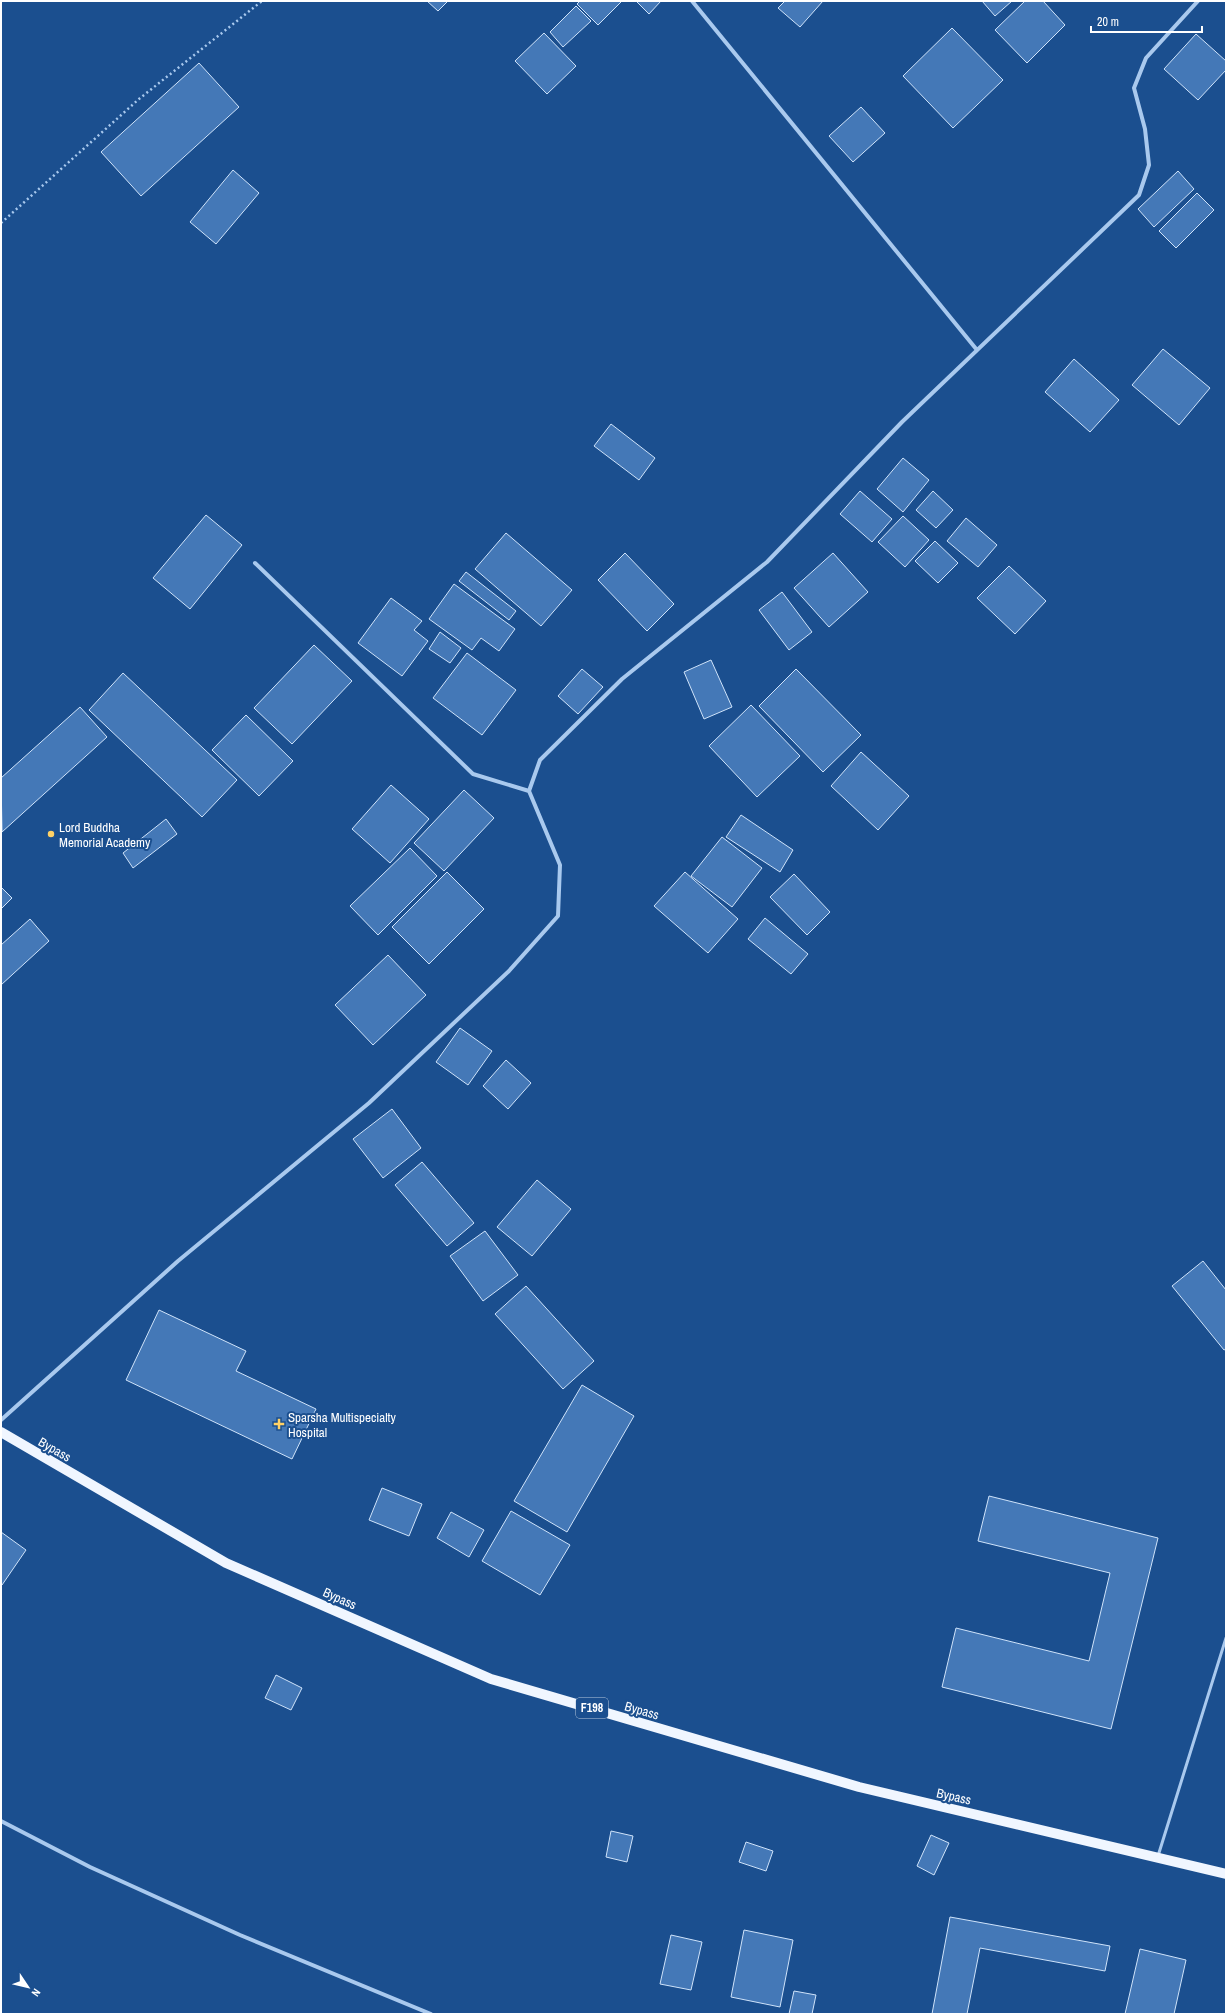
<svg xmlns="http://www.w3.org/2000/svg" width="1227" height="2015" font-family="'Archivo Narrow',sans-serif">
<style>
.building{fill:#4478b7;stroke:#cfe3fa}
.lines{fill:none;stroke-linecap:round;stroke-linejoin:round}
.path{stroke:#a9c9ee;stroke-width:2.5;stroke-dasharray:2 3;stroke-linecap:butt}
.lane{stroke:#a9c9ee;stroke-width:3}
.street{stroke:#a9c9ee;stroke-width:4}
.primary{stroke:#f0f6ff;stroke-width:10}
.poi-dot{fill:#ffd166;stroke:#1b4f8f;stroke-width:1.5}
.labels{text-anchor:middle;stroke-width:4;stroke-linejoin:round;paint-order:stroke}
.shield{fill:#1b4f8f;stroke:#bbcadd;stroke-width:1}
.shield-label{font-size:12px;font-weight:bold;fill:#fff}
.poi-label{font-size:13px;fill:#fff;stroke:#1b4f8f;text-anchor:start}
.street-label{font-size:13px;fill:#fff;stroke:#1b4f8f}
</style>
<rect width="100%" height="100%" fill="#1b4f8f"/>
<path class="building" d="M427 1H448L438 11Z
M580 1H622L598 25 577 4Z
M636 1H661L649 14Z
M785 1H823L800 27 778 8Z
M982 1H1012L995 16Z
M1025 1H1043L1065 25 1027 63 995 30Z
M576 6 591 21 563 47 550 32Z
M952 28 1003 80 953 128 903 76Z
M544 33 576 66 547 94 515 61Z
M1196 34 1226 61V70L1198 100 1164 69Z
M199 63 239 107 141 196 101 152Z
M861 107 885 133 853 162 829 136Z
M233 170 259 193 216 244 190 222Z
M1178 171 1194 189 1154 227 1138 209Z
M1197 193 1214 210 1176 248 1159 231Z
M1163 349 1210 388 1179 425 1132 385Z
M1074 359 1119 400 1090 432 1045 392Z
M611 424 655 458 639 480 594 446Z
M903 458 929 480 903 512 877 489Z
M860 491 892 519 872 542 840 514Z
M933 491 953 510 936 528 916 510Z
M206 515 242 545 190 609 153 578Z
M903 516 929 540 905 567 878 542Z
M966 518 997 545 978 567 947 541Z
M506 533 572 590 541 626 475 569Z
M935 541 958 563 938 583 915 561Z
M625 553 674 604 647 631 598 580Z
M833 553 868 592 829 627 794 588Z
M1009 566 1046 601 1015 634 977 598Z
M466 572 516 611 509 620 459 581Z
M454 584 515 629 499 651 481 638 472 650 429 619Z
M782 592 812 632 789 650 759 610Z
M391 598 422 621 414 630 428 641 402 676 358 643Z
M440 632 461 648 450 663 429 649Z
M314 645 352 681 292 744 254 708Z
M467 653 516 690 482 735 433 698Z
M711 660 732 707 704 719 684 672Z
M582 669 603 687 578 714 558 696Z
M796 669 861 735 823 772 759 706Z
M123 673 237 780 202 817 89 710Z
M751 705 800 756 757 797 709 746Z
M80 707 107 737 2 832 1 778Z
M246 715 293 761 259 796 212 750Z
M861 752 909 796 878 830 831 786Z
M391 785 429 819 390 863 352 829Z
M464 790 494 818 444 871 414 843Z
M741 815 793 850 780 872 726 837Z
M166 819 177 834 133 868 123 853Z
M722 837 762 868 732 907 691 876Z
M410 848 437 876 378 935 350 906Z
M447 872 484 909 429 964 392 927Z
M685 872 738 919 708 953 654 906Z
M794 874 830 912 807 935 770 897Z
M1 887 12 898 1 909Z
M765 918 808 954 791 974 748 939Z
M30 919 49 941 1 985V945Z
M388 955 426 995 373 1045 335 1005Z
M460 1028 492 1051 468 1085 436 1062Z
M506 1060 531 1083 508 1109 483 1086Z
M392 1109 421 1148 383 1178 353 1139Z
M422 1162 474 1223 447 1246 395 1185Z
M537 1180 571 1209 532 1256 497 1227Z
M485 1231 518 1275 483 1301 450 1256Z
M1203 1261 1226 1290V1349L1224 1350 1172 1286Z
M526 1286 594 1361 563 1389 495 1314Z
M159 1310 246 1351 236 1371 316 1409 292 1459 126 1380Z
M582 1385 634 1416 567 1532 514 1501Z
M382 1488 422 1504 409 1536 369 1520Z
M989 1496 1158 1538 1111 1729 942 1687 956 1628 1089 1661 1110 1573 978 1541Z
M511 1511 570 1545 540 1595 482 1561Z
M451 1512 484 1530 469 1557 437 1538Z
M1 1532 26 1550 2 1585H1Z
M276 1675 302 1688 291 1710 265 1698Z
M611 1831 633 1836 627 1862 606 1857Z
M931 1835 949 1843 934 1875 917 1866Z
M746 1842 773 1851 766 1871 739 1862Z
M950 1917 1110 1946 1105 1971 980 1948 967 2014H932Z
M744 1930 793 1940 780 2007 731 1997Z
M671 1935 702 1942 691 1990 660 1984Z
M1140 1949 1186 1960 1174 2014H1125Z
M794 1991 816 1995 812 2014H789Z"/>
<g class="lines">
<path class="path" d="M1 223 139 99 262 1"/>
<path class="lane" d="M1158 1856 1226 1638"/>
<path class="street" d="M692 1 977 350
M255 563 473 774 529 791
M1 1420 178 1261 369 1103 509 971 558 916 560 865 529 791 540 760 622 679 767 562 902 422 1139 195 1149 165 1145 129 1134 88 1146 58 1198 1
M1 1821 90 1867 240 1935 431 2014"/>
<path class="primary" d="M1 1432 226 1563 491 1679 859 1787 1226 1874"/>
</g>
<g class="poi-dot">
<circle cx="51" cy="834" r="4"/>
<path d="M277 1418h4v4h4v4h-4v4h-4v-4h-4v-4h4z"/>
</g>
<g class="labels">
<rect class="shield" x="576" y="1698" width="32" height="20" rx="3"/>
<g class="shield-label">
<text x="592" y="1712">F198</text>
</g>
<g class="poi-label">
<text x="59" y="832">Lord Buddha<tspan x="59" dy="15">Memorial Academy</tspan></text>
<text x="288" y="1422">Sparsha Multispecialty<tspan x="288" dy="15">Hospital</tspan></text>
</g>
<g class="street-label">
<text transform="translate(55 1449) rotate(30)" y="5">Bypass</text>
<text transform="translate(340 1598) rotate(24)" y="5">Bypass</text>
<text transform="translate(642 1710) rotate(16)" y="5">Bypass</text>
<text transform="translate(954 1796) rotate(13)" y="5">Bypass</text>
</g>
</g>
<rect width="1227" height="2015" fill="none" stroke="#ffffff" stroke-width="4"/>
<g transform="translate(28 1987) rotate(125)" stroke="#1b4f8f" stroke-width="3" paint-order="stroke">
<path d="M0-3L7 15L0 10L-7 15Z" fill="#ffffff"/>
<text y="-6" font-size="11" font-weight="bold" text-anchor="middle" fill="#ffffff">N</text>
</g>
<path d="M1091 26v6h111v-6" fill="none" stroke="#ffffff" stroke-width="2"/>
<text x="1097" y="26" font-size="12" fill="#ffffff" stroke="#1b4f8f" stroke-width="3" paint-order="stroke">20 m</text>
</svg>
